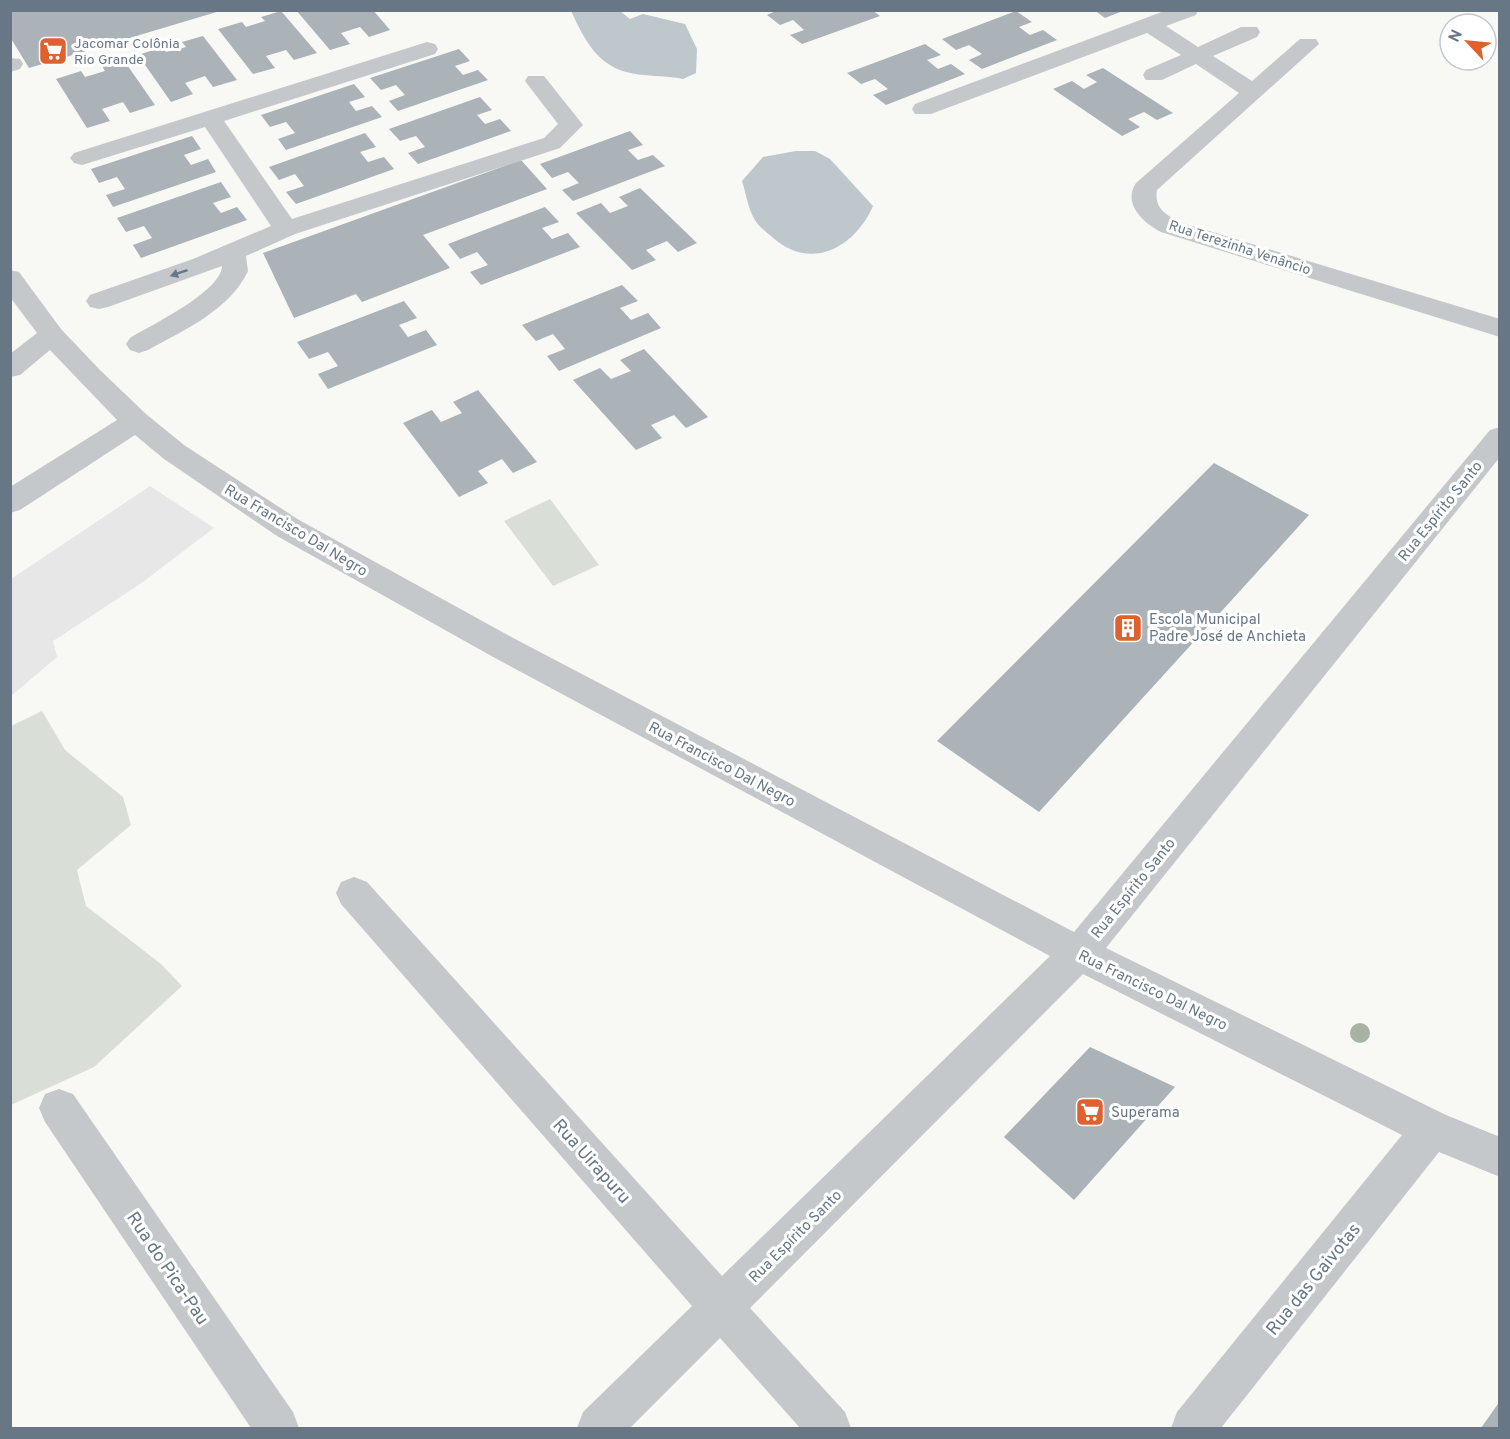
<svg xmlns="http://www.w3.org/2000/svg" width="1510" height="1439" font-family="Overpass,sans-serif">
<style>
.built{fill:#e6e7e6}
.green{fill:#d9dfd6}
.water{fill:#bec7cc}
.building{fill:#abb2b8}
.lines{fill:none;stroke-linecap:round;stroke-linejoin:round}
.minor{fill:#c4c8cb;fill-rule:evenodd}
.tree{fill:#a8b2a4}
.oneway{fill:#687786}
.labels{text-anchor:middle;stroke-width:6;stroke-linejoin:round;paint-order:stroke}
.far-poi-label{font-size:14px;fill:#687786;stroke:#fff;text-anchor:start}
.far-street-label{font-size:14px;fill:#687786;stroke:#fff}
.street-label{font-size:15px;fill:#687786;stroke:#fff}
.poi-label{font-size:15px;fill:#687786;stroke:#fff;text-anchor:start}
.near-street-label{font-size:18px;fill:#687786;stroke:#fff}
</style>
<rect width="100%" height="100%" fill="#f8f8f5"/>
<path class="built" d="M150 486 214 528 140 584 53 641 57 657 11 696V579Z"/>
<path class="green" d="M550 499 599 565 553 586 504 521Z
M42 711 65 750 123 797 131 825 77 870 86 906 161 964 182 986 94 1067 11 1105V726Z"/>
<path class="water" d="M571 11H620L630 19 643 14 685 24 697 49 696 73 683 79C665 75 644 77 626 72 595 63 584 38 571 11Z
M796 151H815L830 159 873 206C854 249 809 272 771 236 766 232 758 226 755 220 748 209 746 193 742 181L763 157Z"/>
<path class="building" d="M10 10H220V11L29 68 10 37Z
M296 10H373L390 30 369 37 360 27 341 33 350 44 330 50Z
M778 10H872L880 16 802 44 790 35 804 30 793 20 780 25 767 15Z
M1094 10H1123V11L1105 18Z
M281 11 317 53 294 60 286 50 266 56 275 68 253 74 218 29 242 22 246 27 265 21 261 17Z
M1016 11 1032 22 1019 27 1030 35 1043 30 1057 40 982 69 969 60 982 54 969 45 956 50 942 39Z
M203 36 237 80 213 87 205 76 185 83 193 94 171 102 138 55 163 47 166 52 186 47 182 42Z
M925 44 941 55 927 60 938 69 951 64 965 74 886 105 873 95 888 89 875 79 861 84 847 73Z
M459 49 470 61 455 66 463 75 478 70 488 80 398 111 389 101 405 95 396 85 381 90 370 78Z
M123 59 155 105 130 113 123 102 102 109 110 121 87 128 56 79 81 71 85 77 105 71 102 66Z
M1103 68 1173 113 1157 120 1144 112 1128 119 1140 127 1122 136 1053 89 1072 81 1084 89 1097 82 1086 75Z
M354 84 365 97 349 102 356 111 372 106 382 117 286 150 278 139 295 133 286 122 270 127 261 115Z
M480 97 492 110 477 115 485 124 500 119 511 131 418 164 408 153 425 147 416 136 400 141 389 129Z
M630 131 643 145 628 150 638 160 653 155 665 166 573 201 562 190 579 183 568 172 552 178 540 164Z
M365 133 376 147 360 152 368 162 384 157 394 169 296 204 286 192 304 186 295 174 279 180 269 167Z
M192 136 201 149 184 155 191 165 208 159 216 172 113 207 106 195 125 189 117 177 99 183 91 169Z
M521 160 547 189 423 235 450 268 362 302 356 294 294 318 263 253Z
M221 182 231 197 213 203 221 213 237 207 247 220 141 258 133 245 152 238 144 226 126 232 117 218Z
M640 188 697 243 678 252 667 241 646 250 656 260 632 270 576 213 601 203 610 213 628 206 619 197Z
M545 207 559 222 542 228 552 239 568 233 580 247 481 285 470 272 488 265 477 252 460 259 448 244Z
M622 285 638 301 620 308 631 320 648 313 661 328 559 371 547 356 565 349 553 334 536 341 522 325Z
M404 301 417 318 399 325 408 337 426 330 437 345 328 389 318 374 338 366 328 352 309 359 297 342Z
M644 349 708 417 686 428 674 415 651 425 662 438 636 450 573 380 600 368 611 379 631 371 620 360Z
M478 390 537 462 513 473 502 459 478 471 488 483 459 497 403 423 432 410 441 422 462 413 453 402Z
M1214 463 1309 515 1039 812 937 741Z
M1090 1047 1175 1087 1074 1200 1004 1137Z
M1500 1401V1428H1481Z"/>
<g class="lines">
<path class="minor" d="M1167 10H1198L1196 15 1166 26 1198 47 1241 27H1257L1260 32 1257 37 1213 56 1252 81 1300 39H1316L1319 44 1157 190C1154 208 1165 214 1179 222L1500 319V337L1161 232C1144 223 1122 204 1136 183L1239 93 1196 64 1162 80H1146L1143 75 1146 70 1181 55 1147 33 931 114H915L912 109 915 104Z
M427 42 435 44 438 49 435 54 224 121 292 219 544 138 558 124 525 81 528 76H544L583 125 560 148 295 234 246 256 248 271C230 310 184 330 148 350L139 353 130 350 126 344 130 338C151 325 221 292 222 266L108 307 99 309 90 307 86 301 90 295 193 259 271 226 205 127 82 165 74 163 70 158 74 153Z
M10 58 20 59 23 64 20 69 10 72Z
M10 270 19 272 61 329 100 370 146 414 184 445 299 520 517 640 1074 932 1490 430 1500 427V457L1106 948 1446 1115 1500 1137V1177L1439 1152 1221 1428H1171L1177 1412 1402 1135 1083 974 750 1308 845 1412 851 1428H800L720 1338 630 1428H577L583 1412 692 1306 341 904 336 893 341 882 354 877 367 882 722 1276 1050 956 495 658 277 536 164 459 135 435 20 510 10 513V487L117 420 50 350 20 375 10 377V354L37 333 10 297Z
M59 1089 73 1094 293 1412 299 1428H251L45 1122 39 1108 45 1094Z"/>
</g>
<circle class="tree" cx="1360" cy="1033" r="10"/>
<defs><path id="oneway-solid" d="M-6-.8H1V-3.2L6.5 0L1 3.2V.8H-6Z" transform="scale(1.5)"/></defs>
<use class="oneway" href="#oneway-solid" transform="translate(179 273) rotate(161)"/>
<defs>
<g id="supermarket-square" transform="scale(1.5)"><rect x="-9" y="-9" width="18" height="18" rx="4" fill="#df612e" stroke="#fff"/><path d="M-6-5.5h2.5l.6 2H6L4.5 2H-2.5L-4.4-4H-6ZM-1.5 3.2a1.3 1.3 0 1 0 .1 0ZM3 3.2a1.3 1.3 0 1 0 .1 0Z" fill="#fff"/></g>
<g id="building-square" transform="scale(1.5)"><rect x="-9" y="-9" width="18" height="18" rx="4" fill="#df612e" stroke="#fff"/><path d="M-4-6H4V6H1V3H-1V6H-4ZM-2.5-4.3h1.7v1.8h-1.7ZM.8-4.3h1.7v1.8H.8ZM-2.5-1h1.7V.8h-1.7ZM.8-1h1.7V.8H.8Z" fill="#fff"/></g>
</defs>
<g fill-rule="evenodd">
<use href="#supermarket-square" x="53" y="51"/>
<use href="#building-square" x="1128" y="628"/>
<use href="#supermarket-square" x="1090" y="1112"/>
</g>
<g class="labels">
<g class="far-poi-label">
<text x="74" y="48">Jacomar Colônia<tspan x="74" dy="16">Rio Grande</tspan></text>
</g>
<g class="far-street-label">
<text transform="translate(1240 247) rotate(18)" y="5">Rua Terezinha Venâncio</text>
</g>
<g class="street-label">
<text transform="translate(1440 511) rotate(-51)" y="5">Rua Espírito Santo</text>
<text transform="translate(296 530) rotate(31)" y="5">Rua Francisco Dal Negro</text>
<text transform="translate(722 764) rotate(28)" y="5">Rua Francisco Dal Negro</text>
<text transform="translate(1133 888) rotate(-51)" y="5">Rua Espírito Santo</text>
<text transform="translate(1153 990) rotate(26)" y="5">Rua Francisco Dal Negro</text>
<text transform="translate(795 1236) rotate(-45)" y="5">Rua Espírito Santo</text>
</g>
<g class="poi-label">
<text x="1149" y="624">Escola Municipal<tspan x="1149" dy="17">Padre José de Anchieta</tspan></text>
<text x="1111" y="1117">Superama</text>
</g>
<g class="near-street-label">
<text transform="translate(592 1161) rotate(48)" y="6">Rua Uirapuru</text>
<text transform="translate(168 1268) rotate(56)" y="6">Rua do Pica-Pau</text>
<text transform="translate(1313 1279) rotate(-51)" y="6">Rua das Gaivotas</text>
</g>
</g>
<rect width="1510" height="1439" fill="none" stroke="#687786" stroke-width="24"/>
<g transform="translate(1468 42) rotate(296)"><circle r="28" fill="#ffffff" stroke="#c3c9cf" stroke-width="1.5"/>
<path d="M0-4.5L10 22L0 15L-10 22Z" fill="#df612e"/>
<text y="-9" font-size="16" font-weight="bold" text-anchor="middle" fill="#687786">N</text>
</g>
</svg>
